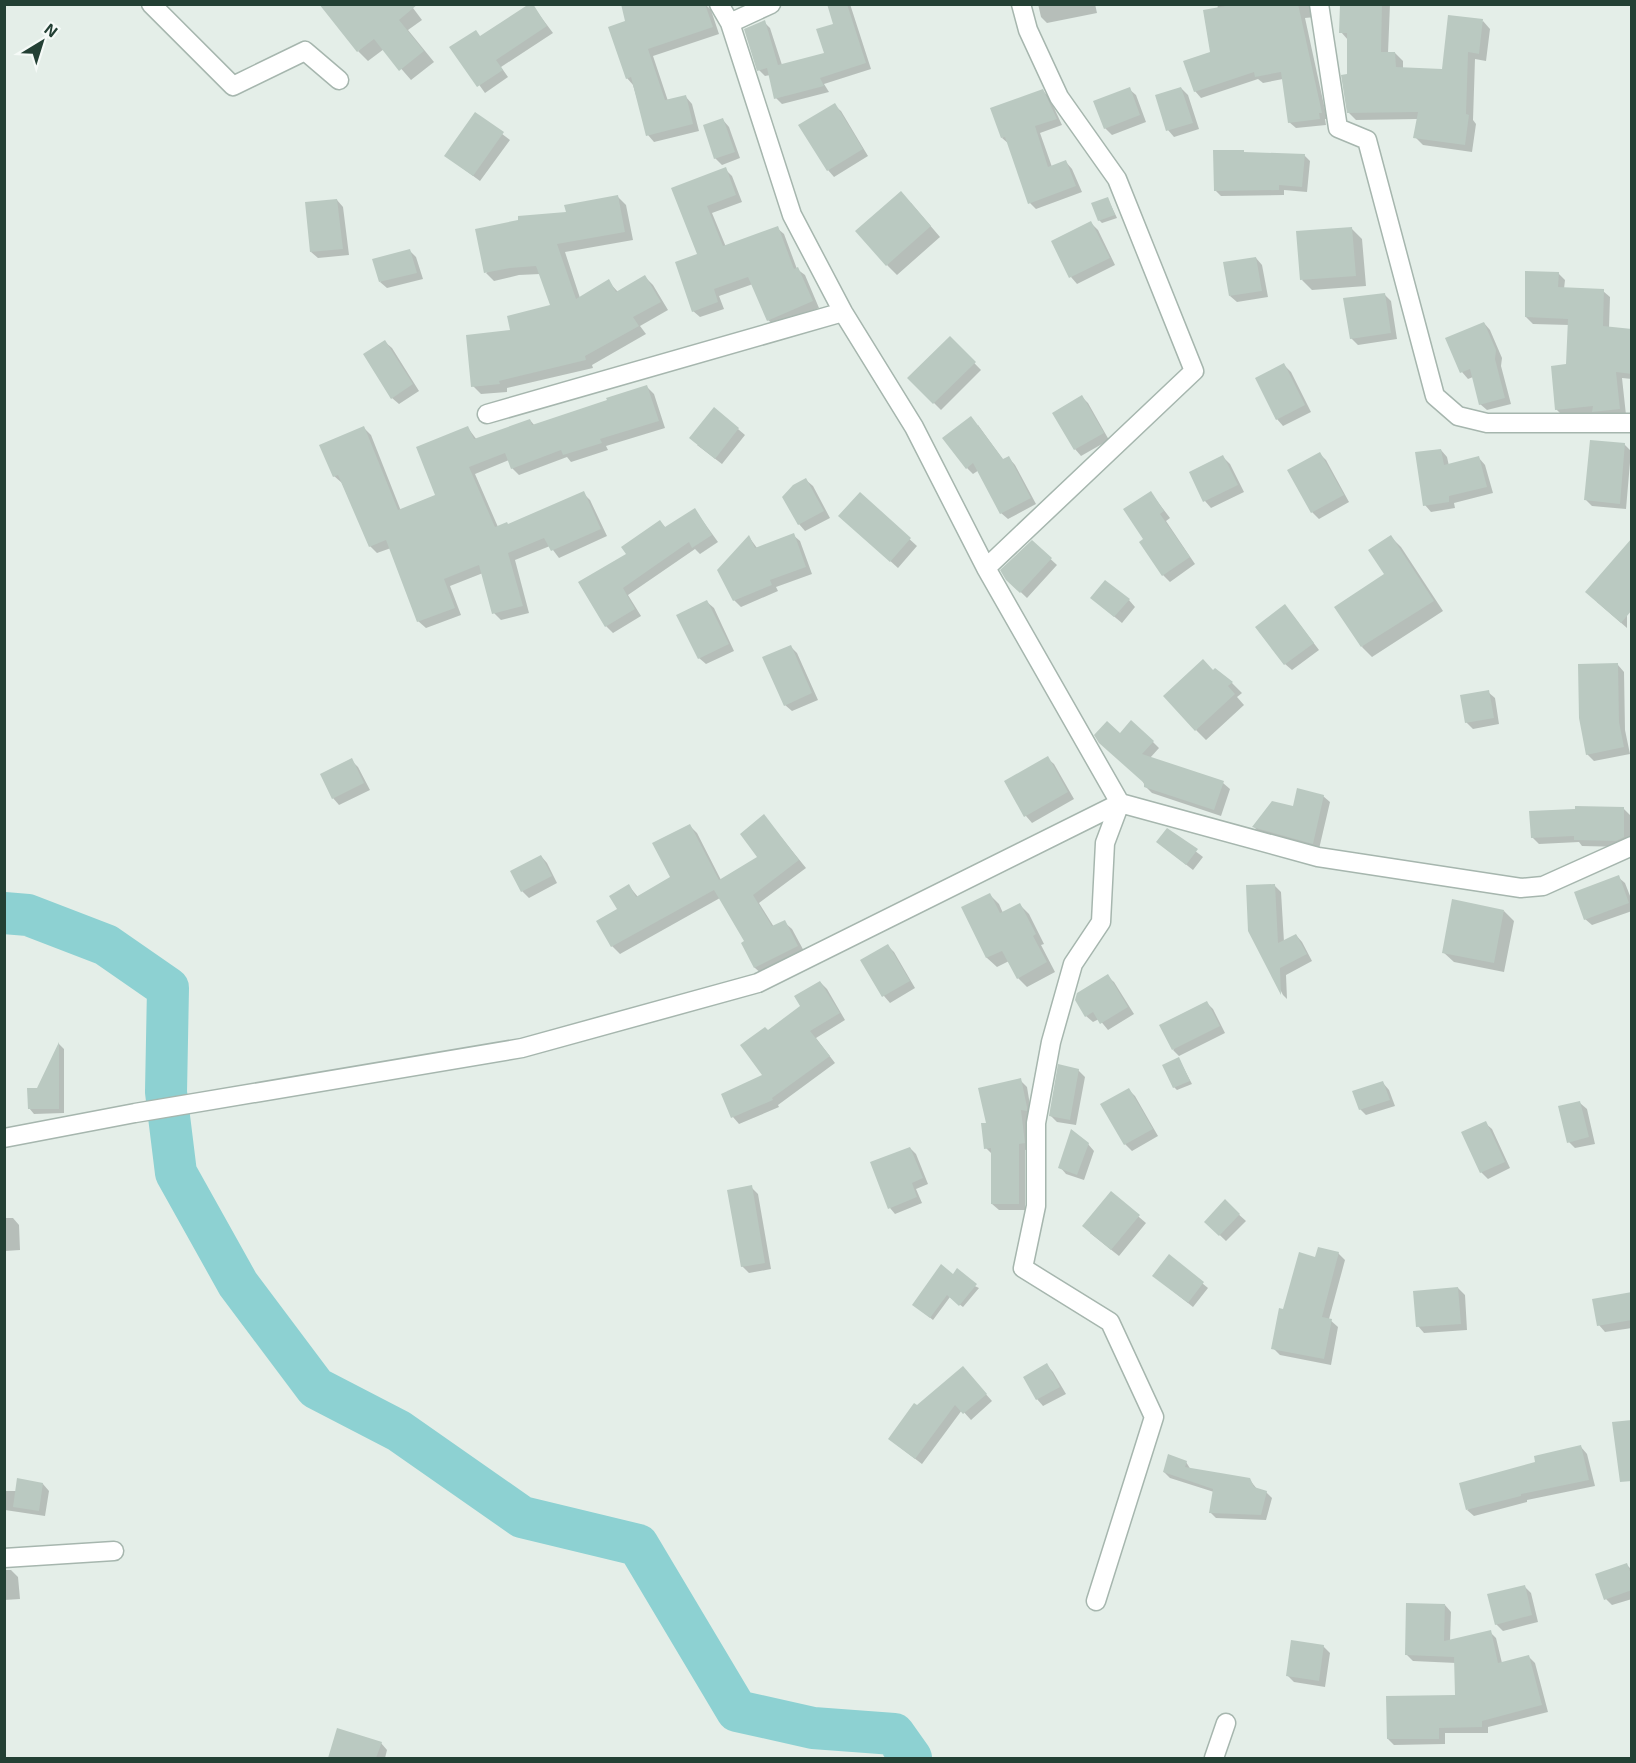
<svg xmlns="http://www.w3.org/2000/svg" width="1636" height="1763" font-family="'Exo 2',sans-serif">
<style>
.shadow{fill:#0003}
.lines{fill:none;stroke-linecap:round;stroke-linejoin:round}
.river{stroke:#8dd1d2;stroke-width:42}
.building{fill:#bac9c1}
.minor-casing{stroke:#a6b6ae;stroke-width:21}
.minor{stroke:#fff;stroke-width:18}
</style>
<rect width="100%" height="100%" fill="#e4eee8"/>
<path class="shadow" d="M410 4 422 20 408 30 434 62 411 80 384 49 368 61 358 51Z
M705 4 711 10 719 34 653 56 668 101 686 97 692 104 699 131 654 142 648 135 633 85 627 78 610 27Z
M828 4H850L871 69 824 84 829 92 782 104 776 98 770 75 765 76 759 70 764 22 770 28 782 65 826 55 835 25Z
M1038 4H1095L1097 13 1047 23 1041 17Z
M1218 4H1314L1315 17 1305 18 1327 119H1325L1326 125 1296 128 1289 122 1283 79 1263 83 1258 79 1201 98 1195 91 1212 53Z
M1342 4H1390L1388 53H1395L1403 61V69L1443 71 1483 21 1490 29 1486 61 1475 59 1473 120 1476 124 1472 152 1423 145 1415 137 1418 119 1356 120 1348 112V40L1341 32Z
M532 5 553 33 501 67 508 77 485 93 452 47 481 37Z
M1181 88 1188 95 1199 129 1174 137 1168 130Z
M1129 89 1136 95 1146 122 1112 135 1105 128Z
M1042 90 1049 97 1062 125 1040 133 1052 167 1066 162 1072 169 1082 192 1036 209 1030 203 1009 144 1002 138Z
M834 105 841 111 868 156 834 177 828 170Z
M476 114 510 140 480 181 446 156Z
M723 120 729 127 740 158 722 165 715 158Z
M1304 155 1310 161 1307 192 1284 190V195L1221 196 1215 190Z
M725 169 732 176 742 202 712 213 726 247 777 228 784 234 797 269 805 275 819 308 775 326 768 320 753 284 719 296 724 309 700 317 693 311 699 255 673 189Z
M618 197 626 205 633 240 565 252 580 298 608 281 618 292 645 277 653 285 668 310 640 326 646 334 592 365 593 368 507 388V392L481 394 473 386 512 331 551 306 540 274 519 275 494 281 486 273 568 213Z
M1108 199 1117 218 1102 223 1099 220Z
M337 200 343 207 349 255 318 258 311 252Z
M911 203 940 237 897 275 887 265Z
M1091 223 1098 230 1115 265 1077 284 1071 277Z
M1351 228 1362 239 1366 286 1312 290 1302 280Z
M410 251 416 257 423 279 387 288 380 282Z
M1256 258 1262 265 1268 297 1237 302 1230 296Z
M1558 273 1565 280 1564 289 1603 291 1610 297 1609 328 1632 331V379L1622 378 1626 415 1600 418 1595 413 1563 416 1556 409 1568 366 1569 325 1533 324 1526 317Z
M1384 294 1391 301 1397 339 1358 345 1351 338Z
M1484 323 1490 330 1502 358 1501 366 1511 404 1487 410 1480 404 1473 377 1468 379 1462 372Z
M950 338 981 370 941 410 909 378Z
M385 342 392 348 419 391 399 404 392 398Z
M1284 365 1291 372 1311 412 1283 426 1277 419Z
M647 387 654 394 665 428 606 446 608 450 571 462 567 457 519 475 512 468 509 460 475 474 498 527 508 526 583 493 590 500 607 536 559 558 550 546 515 560 529 613 501 620 494 613 483 573 450 586 461 615 426 628 418 621 391 548 377 553 370 546 342 483 334 476 364 428 371 435 401 511 437 495 468 428 477 440 530 420 535 426Z
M1082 397 1088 403 1109 440 1081 456 1075 449Z
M978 425 1004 461 1009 458 1015 465 1036 504 1008 519 1001 513 979 470 973 474 967 468Z
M738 429 745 435 722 464 697 445Z
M1624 444 1631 451 1626 509 1592 506 1586 500Z
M1441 450 1447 457 1449 466 1479 458 1485 465 1493 493 1454 503 1455 508 1431 512 1425 505Z
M1320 454 1326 460 1349 502 1319 519 1312 512Z
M1223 457 1230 464 1244 492 1211 508 1205 501 1191 473Z
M806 480 813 486 830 518 805 531 799 524Z
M1151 493 1170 518 1166 521 1195 564 1170 582 1163 575 1145 540Z
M860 494 917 546 898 568 847 522Z
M695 510 718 542 700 554 695 549 628 595 641 616 613 633 606 626 628 555 660 522 666 528Z
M793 535 800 541 812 574 776 587 778 591 741 607 734 600 749 537 757 548Z
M1391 537 1401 547 1443 611 1372 657 1362 647 1386 575Z
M1032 542 1057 565 1027 598 1007 579Z
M1129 600 1135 607 1122 623 1099 604Z
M1627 601V628L1597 602Z
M707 602 714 608 734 651 706 664 699 658Z
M1291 613 1319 650 1292 670 1285 664Z
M790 646 797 653 818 700 792 711 785 705Z
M1618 665 1624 672 1625 730 1630 754 1594 761 1587 754Z
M1213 672 1232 683 1242 693 1237 697 1244 705 1206 740 1196 730Z
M1488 692 1495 698 1499 724 1473 729 1466 722Z
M1120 735 1153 742 1159 748 1150 758 1223 783 1230 789 1221 816 1152 793 1145 786Z
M1047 758 1054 764 1074 799 1032 823 1026 816 1006 782Z
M351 760 358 767 370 790 339 805 333 798Z
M1323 796 1330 802 1319 849 1260 833 1254 827Z
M1623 808 1630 815V844L1624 847 1582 846 1579 842 1539 844 1532 837Z
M764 816 806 868 759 903 774 927 784 922 792 929 805 953 763 975 755 968 743 944 746 942 720 898 620 954 612 946 598 921 619 909 629 886 638 897 672 878 690 826 697 833 721 880 759 857Z
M1168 830 1203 857 1193 870 1165 848Z
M541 856 547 863 557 883 529 898 522 891Z
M1618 877 1625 883 1632 901V911L1592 925 1585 919Z
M1274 885 1281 892 1284 942 1296 935 1302 942 1312 961 1286 975 1287 999 1283 995 1250 931Z
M990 895 999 904 1003 913 1020 905 1029 914 1044 944 1041 945 1055 972 1027 987 1018 978 1009 961 997 967 987 958 963 908Z
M1504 911 1514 921 1504 972 1454 962 1443 952Z
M888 946 894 952 915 988 890 1003 884 996 863 961Z
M1107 976 1114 982 1134 1014 1108 1030 1099 1019 1093 1022 1086 1016Z
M820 982 827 989 845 1020 816 1038 835 1063 778 1105 779 1107 739 1124 733 1117 723 1094 764 1076 768 1031 802 1006Z
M1207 1003 1213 1009 1225 1033 1179 1056 1173 1050Z
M59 1044 64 1049V1113L34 1114 29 1108Z
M1179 1059 1192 1084 1177 1090 1174 1087Z
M1078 1070 1085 1077 1076 1125 1057 1122 1050 1115Z
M1020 1080 1027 1087 1032 1117 1027 1116 1031 1149 1025 1150V1210H999L992 1204V1154L986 1148 988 1124Z
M1383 1083 1389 1090 1395 1106 1366 1115 1360 1109Z
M1129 1090 1135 1096 1158 1136 1132 1151 1125 1144Z
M1580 1103 1587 1109 1595 1144 1575 1148 1569 1142Z
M1485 1123 1492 1129 1510 1168 1488 1179 1481 1172 1463 1133Z
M1088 1144 1094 1151 1084 1180 1066 1174 1060 1167Z
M910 1148 916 1154 928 1184 916 1189 922 1203 895 1214 890 1208Z
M751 1187 758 1194 771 1269 749 1273 742 1266Z
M1111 1193 1146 1223 1119 1256 1090 1233Z
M1225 1202 1246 1221 1226 1241 1206 1222Z
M4 1218H13L19 1225 20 1250 5 1251 4 1256Z
M1338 1253 1345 1260 1329 1319 1338 1327 1331 1365 1280 1355 1273 1348 1284 1311 1316 1258Z
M1169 1256 1208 1288 1193 1307 1159 1280Z
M953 1276 979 1288 963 1307 950 1297 933 1320 917 1307Z
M1458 1288 1465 1295 1467 1330 1424 1333 1418 1326Z
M1632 1296V1328L1605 1332 1599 1325Z
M1047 1365 1053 1372 1066 1394 1043 1406 1037 1399Z
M969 1375 992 1401 971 1420 962 1410 922 1464 897 1445 917 1407Z
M1581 1447 1587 1454 1595 1486 1527 1500V1502L1474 1516 1467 1510 1537 1463Z
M1186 1462 1191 1470 1249 1479 1257 1489 1266 1492 1272 1498 1266 1520 1216 1518 1210 1512 1214 1492 1170 1478 1164 1472Z
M43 1484 49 1491 45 1516 5 1510 4 1534V1491H17Z
M1626 1564 1632 1570V1599L1612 1605 1606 1599Z
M4 1570H11L18 1577 20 1599 4 1600Z
M1524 1586 1531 1593 1538 1622 1503 1631 1496 1624Z
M1445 1605 1451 1612 1450 1641 1490 1632 1496 1638 1502 1663 1528 1656 1535 1663 1548 1712 1488 1727V1733H1445V1744L1394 1745 1388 1739 1456 1697V1663L1413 1661 1407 1655Z
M1323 1646 1330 1653 1325 1687 1294 1682 1287 1675Z
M381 1743 387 1750 385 1758H330Z"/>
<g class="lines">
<path class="river" d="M4 913 28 915 106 945 168 988 166 1092 176 1173 238 1284 316 1388 399 1431 522 1517 638 1545 737 1711 813 1728 894 1734 911 1758"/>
</g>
<path class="building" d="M319 4H418L399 20 424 51 399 71 374 39 357 52Z
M529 4H533L547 26 496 60 503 70 477 87 449 47 476 30 480 36Z
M621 4H705L713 27 648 49 665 100 686 95 693 124 646 136 631 77 626 79 608 27 625 21Z
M827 4H847L866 63 820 78 824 86 774 99 767 68 757 71 744 29 765 20 778 65 824 53 816 29 833 24Z
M1237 4H1298L1322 113H1319L1320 119 1288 123 1281 72 1255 77 1254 72 1194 92 1183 61 1210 52 1203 10Z
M1340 4H1382L1381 52H1395L1396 67 1442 69 1448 15 1483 19 1479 54 1468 52 1466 114 1469 115 1465 145 1413 138 1418 112 1347 113 1341 75 1347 74V33H1339Z
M1130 87 1140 115 1104 129 1093 101Z
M1181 87 1193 123 1166 131 1155 95Z
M1043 89 1057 119 1035 126 1048 167 1066 160 1076 186 1028 204 1005 137 1001 138 990 108Z
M835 103 863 149 827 171 798 125Z
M475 112 504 132 473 176 444 156Z
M723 118 735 152 714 159 703 125Z
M1213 150H1244V152L1305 154 1302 187 1279 185V190L1214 191Z
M726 167 736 195 707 206 723 246 778 226 794 269 798 267 813 301 767 321 748 277 714 289 718 302 692 312 675 262 697 254 671 188Z
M901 191 931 226 886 266 855 231Z
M618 195 625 232 557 244 576 299 609 279 616 292 645 275 661 302 633 317 639 326 585 356 586 360 499 381 500 384 471 387 466 335 510 330 507 316 550 305 536 266 510 268 484 273 475 229 518 220V216L566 212 564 205Z
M1108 197 1115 215 1098 221 1091 203Z
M337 199 343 249 310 252 305 202Z
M1091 221 1110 258 1069 278 1051 241Z
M1352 227 1356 276 1300 280 1296 231Z
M410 249 417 273 379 282 372 259Z
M1256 257 1262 291 1229 296 1223 262Z
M1525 271 1559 272 1558 287 1604 289 1603 326 1632 329V374L1616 372 1620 409 1592 412 1593 406 1555 410 1551 366 1566 364 1568 319 1525 317Z
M1385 293 1391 333 1350 339 1343 298Z
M1484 322 1496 350 1495 359 1505 398 1479 405 1470 369 1460 373 1445 338Z
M950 336 976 362 933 404 907 378Z
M385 340 413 384 391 399 363 354Z
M1284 363 1305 405 1276 420 1255 378Z
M647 385 659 421 600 439 602 443 563 455 561 450 511 469 505 453 469 467 495 527 507 522 508 524 584 491 601 529 551 551 544 538 508 553 523 606 492 614 479 565 444 579 455 608 417 622 386 540 369 547 338 475 333 477 319 445 364 426 398 510 435 495 416 447 468 426 474 439 530 419 532 425 607 400 606 398Z
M1082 395 1104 433 1074 450 1052 413Z
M714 407 739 428 715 459 689 438Z
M971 416 1003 459 1009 456 1031 498 1000 514 973 463 966 469 942 438Z
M1590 440 1625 443 1620 504 1584 500Z
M1441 449 1444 465 1479 456 1487 487 1449 496V502L1423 506 1415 452Z
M1320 452 1344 495 1311 513 1287 470Z
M1223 455 1238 485 1203 502 1189 472Z
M806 478 824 511 798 525 782 497 793 485Z
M1151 491 1164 511 1160 514 1190 557 1162 576 1139 542 1143 539 1123 509Z
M860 492 911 538 890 562 838 516Z
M695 508 712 535 692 548 689 542 623 588 635 609 605 627 578 582 626 554 621 547 660 520 665 527Z
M794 533 806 567 770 580 772 585 733 601 717 570 749 535 755 548Z
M1391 535 1434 601 1361 647 1334 607 1384 574 1368 550Z
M1632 538V610L1621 623 1585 592Z
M1032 540 1052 558 1020 593 1006 580 1000 570Z
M1105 580 1130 599 1114 617 1090 598Z
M707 600 729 644 698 659 676 615Z
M1285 604 1314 643 1284 665 1255 627Z
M791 645 812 693 784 706 762 657Z
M1203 659 1213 670 1215 668 1233 682 1228 686 1235 694 1195 731 1163 696Z
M1618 663 1619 722 1624 747 1586 755 1579 718 1578 664Z
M1489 690 1494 718 1465 723 1460 695Z
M1131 720 1154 741 1142 754 1224 781 1214 810 1144 787V783L1099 743 1094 735 1107 721 1120 733Z
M1048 756 1068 792 1024 817 1004 781Z
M352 758 364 783 332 799 320 774Z
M1297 788 1324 795 1313 844 1252 827 1272 801 1293 806Z
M1575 806 1624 807V837L1616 841 1574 840V836L1531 838 1529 811 1575 809Z
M764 814 799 860 753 895 772 926 785 920 798 946 754 968 741 943 744 941 714 890 611 947 596 921 617 909 609 896 629 884 636 897 670 877 652 843 690 824 719 880 757 857 740 834Z
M1167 828 1198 849 1186 865 1156 842Z
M541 855 552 876 521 892 510 871Z
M1619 875 1629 903 1584 920 1574 892Z
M1275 884 1278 943 1296 934 1307 954 1280 968 1281 995 1248 931 1246 885Z
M990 893 1000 913 1020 903 1036 934 1033 936 1047 962 1017 979 1002 951 986 958 961 907Z
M1452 899 1504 910 1494 963 1442 953Z
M888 944 910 981 882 997 860 960Z
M1108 974 1128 1007 1100 1024 1093 1012 1085 1017 1075 1000 1077 993Z
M820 981 840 1013 810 1031 830 1056 772 1098 773 1100 731 1118 721 1094 762 1075 740 1045 765 1027 768 1030 800 1006 794 996Z
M1207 1001 1220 1026 1172 1050 1159 1025Z
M59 1042V1109H28L27 1088H37Z
M1179 1057 1190 1081 1173 1088 1162 1065Z
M1058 1064 1079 1069 1070 1120 1049 1116Z
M1021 1078 1027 1107V1111L1021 1110 1025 1143 1019 1144V1204H991V1148L984 1149 981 1123H986L978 1088Z
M1383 1081 1390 1100 1359 1110 1352 1091Z
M1129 1088 1153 1129 1124 1145 1100 1104Z
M1580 1101 1589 1137 1567 1143 1558 1106Z
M1486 1121 1505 1162 1480 1173 1461 1132Z
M1071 1129 1089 1143 1077 1175 1058 1168Z
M910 1147 923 1178 912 1183 917 1197 888 1209 870 1162Z
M752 1185 765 1263 741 1267 727 1190Z
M1111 1191 1140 1215 1111 1250 1082 1226Z
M1225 1199 1240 1214 1219 1236 1204 1222Z
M1318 1247 1339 1252 1322 1317 1332 1319 1324 1359 1271 1349 1279 1308 1283 1309 1299 1252 1315 1257Z
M1169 1254 1204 1282 1188 1303 1152 1276Z
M941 1264 953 1274 957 1268 977 1284 959 1306 947 1295 930 1318 912 1305Z
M1458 1287 1461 1324 1416 1327 1413 1291Z
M1632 1292V1320L1597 1326 1592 1299Z
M1047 1363 1060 1387 1036 1400 1023 1377Z
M963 1366 987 1394 963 1414 955 1405 915 1459 888 1439 914 1403 917 1405Z
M1632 1420V1481L1620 1482 1612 1422Z
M1581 1445 1589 1480 1521 1494V1496L1466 1510 1459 1483 1535 1462 1534 1456Z
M1168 1454 1187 1461 1185 1467 1250 1478 1254 1487 1267 1491 1261 1515 1209 1513 1213 1489 1163 1472Z
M17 1478 43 1483 39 1511 13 1507Z
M1627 1563 1632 1577V1590L1604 1600 1595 1574Z
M1525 1585 1532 1615 1495 1625 1487 1594Z
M1406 1603 1445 1604 1444 1641 1491 1630 1498 1663 1529 1655 1542 1705 1482 1721V1727L1439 1728V1739H1387L1386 1696 1455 1695 1454 1657 1405 1655Z
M1291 1640 1324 1645 1319 1681 1286 1676Z
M337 1728 382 1742 376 1758H328Z"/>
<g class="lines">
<g class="minor-casing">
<path id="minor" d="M151 4 233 86 305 51 339 80
M719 4 730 23 792 215 843 312 914 427 986 568 1120 803 1105 843 1101 922 1073 964 1051 1042 1036 1123V1206L1023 1268 1110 1322 1154 1417 1096 1601
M1319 4 1338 128 1367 140 1435 396 1458 416 1487 423H1632
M730 23 771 4
M487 414 843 312
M986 568 1194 371 1117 179 1059 97 1028 30 1021 4
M4 1138 135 1113 522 1048 758 983 1120 803 1318 857 1521 888 1543 886 1632 846
M4 1558 114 1551
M1214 1758 1226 1723"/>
</g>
<use href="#minor" class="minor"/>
</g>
<rect width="1636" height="1763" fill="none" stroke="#234034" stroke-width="12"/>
<g transform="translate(42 42) rotate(38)" stroke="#f5faf7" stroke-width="4.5" paint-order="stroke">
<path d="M0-4.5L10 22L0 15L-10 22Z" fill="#234034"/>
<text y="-9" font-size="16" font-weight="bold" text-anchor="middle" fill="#234034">N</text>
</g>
</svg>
